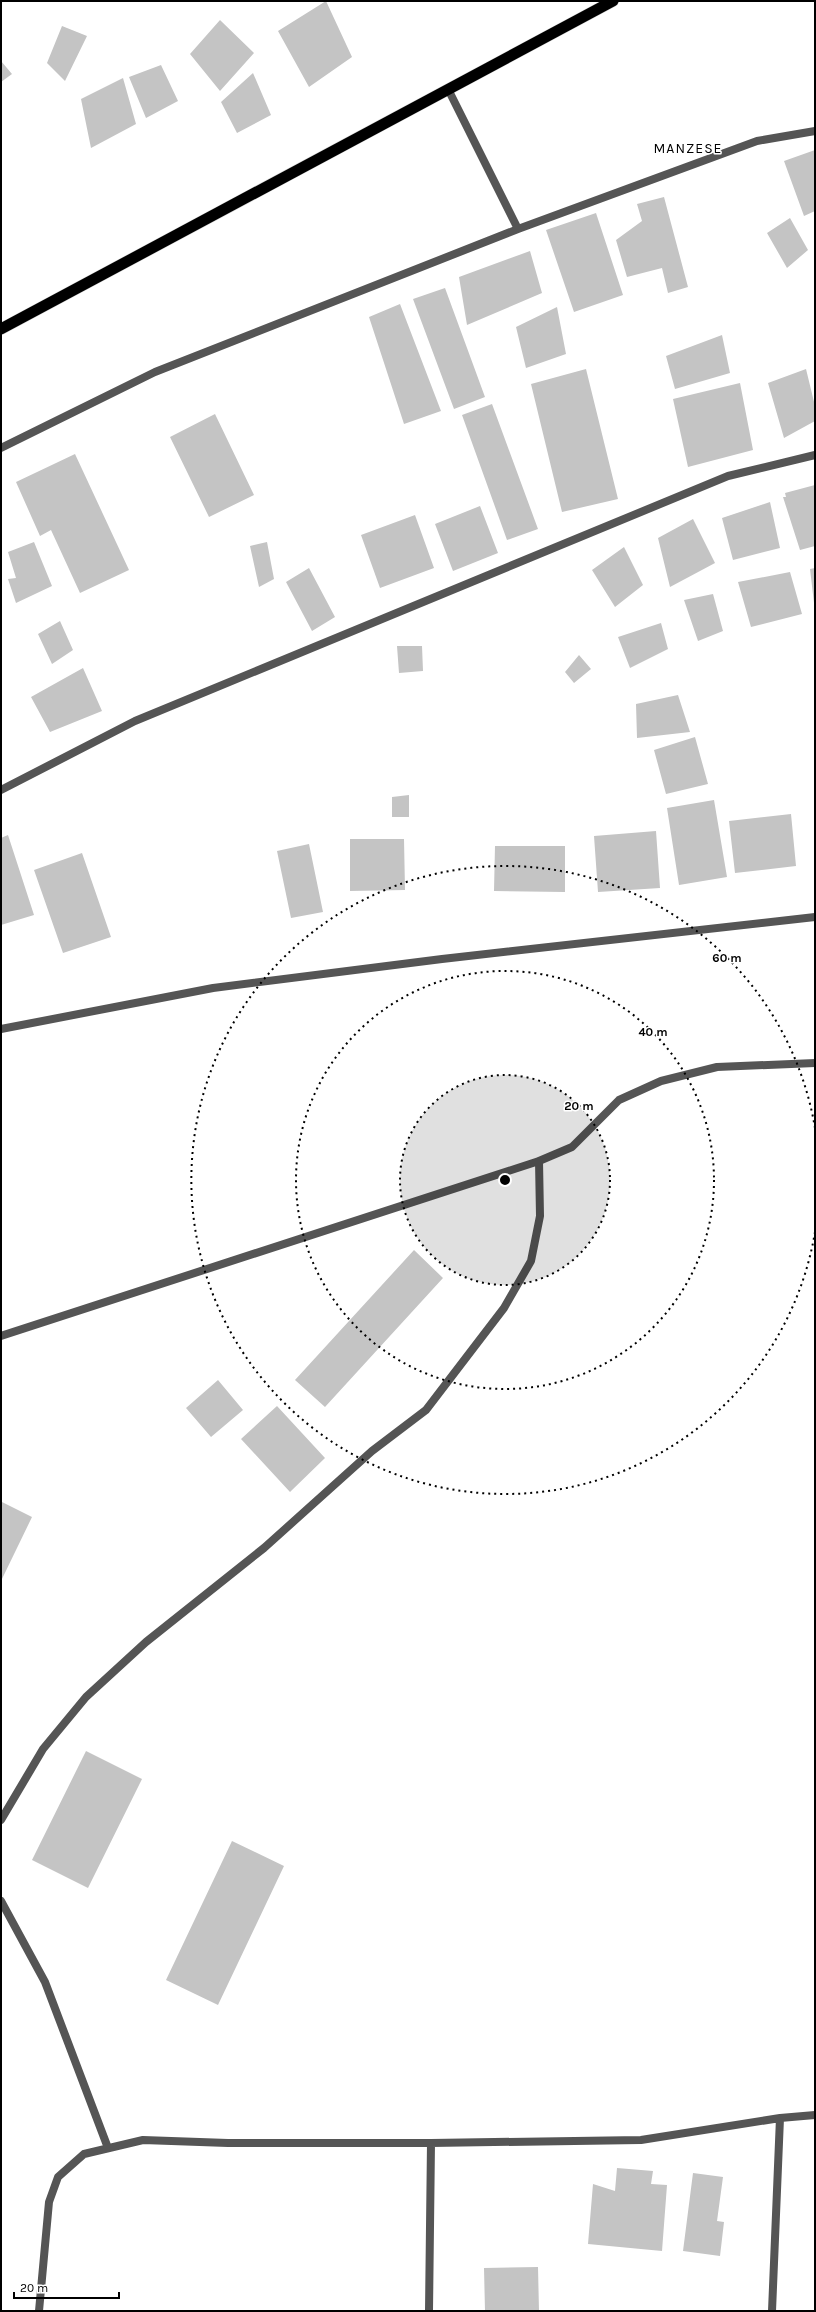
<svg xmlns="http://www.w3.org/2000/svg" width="816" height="2312" font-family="Karla,sans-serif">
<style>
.building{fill:#c4c4c4}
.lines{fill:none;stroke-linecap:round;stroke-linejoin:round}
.trunk-casing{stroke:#dbdbdb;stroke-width:12}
.minor{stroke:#555;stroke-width:8}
.trunk{stroke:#000;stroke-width:11}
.ring{fill:none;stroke:#000;stroke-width:2;stroke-dasharray:2 4}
.labels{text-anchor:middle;stroke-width:3;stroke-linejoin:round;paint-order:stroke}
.quarter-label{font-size:14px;letter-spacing:1px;fill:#000;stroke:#fff}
.centre{fill:#000;stroke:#fff;stroke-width:2}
.ring-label{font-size:12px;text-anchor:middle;font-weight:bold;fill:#000;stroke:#fff;stroke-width:3;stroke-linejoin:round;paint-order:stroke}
</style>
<rect width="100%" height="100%" fill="#fff"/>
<path class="building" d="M326 1 352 57 309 87 278 31Z
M220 20 254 53 220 91 190 54Z
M62 26 87 36 65 81 47 63Z
M1 61 12 74 1 82Z
M161 65 178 101 146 118 129 77Z
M253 73 271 115 237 133 221 102Z
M123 78 136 124 91 148 81 99Z
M815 150V211L804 216 784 161Z
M664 197 688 287 668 293 662 268 627 277 616 240 642 221 637 204Z
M596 213 623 295 574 312 546 230Z
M790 218 808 250 787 268 767 233Z
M530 251 542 293 467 325 459 277Z
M445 288 485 397 454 409 413 299Z
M400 304 441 411 404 424 369 317Z
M557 307 566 354 526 368 516 327Z
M722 335 730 373 675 389 666 356Z
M586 369 618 499 562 512 531 384Z
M806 369 815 406V421L784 438 768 383Z
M740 383 753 450 688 467 673 399Z
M492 404 538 529 507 540 462 415Z
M215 414 254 495 209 517 170 437Z
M75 454 129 570 80 593 51 530 40 536 16 482Z
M815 485V546L800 550 783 497H786L785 493Z
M770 502 780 548 733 560 722 518Z
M480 506 498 553 453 571 435 524Z
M415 515 434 568 380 588 361 535Z
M693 519 715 563 670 587 658 538Z
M34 542 52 586 16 603 8 579 16 578 8 552Z
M267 542 274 579 259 587 250 546Z
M624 547 643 585 615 607 592 570Z
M309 568 335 617 312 631 286 582Z
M815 568V603H814L810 569Z
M790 572 802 614 751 627 738 582Z
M713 594 723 631 698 641 684 600Z
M60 621 73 650 52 664 38 634Z
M661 623 668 649 630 668 618 637Z
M397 646H422L423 671 399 673Z
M579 655 591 669 574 683 565 672Z
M83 668 102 711 50 732 31 697Z
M678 695 690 732 637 738 636 704Z
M695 737 708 784 666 794 654 750Z
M409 795V817H392V797Z
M714 800 727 877 679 885 667 808Z
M791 814 796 866 735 873 729 821Z
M656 831 660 888 598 892 594 836Z
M8 835 34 915 1 925V838Z
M350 839H404L405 890 350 891Z
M309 844 323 912 291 918 277 851Z
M495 846H565V892L494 891Z
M82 853 111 937 63 953 34 870Z
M414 1250 443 1278 325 1407 295 1380Z
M218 1380 243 1410 211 1437 186 1408Z
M277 1406 325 1458 290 1492 241 1439Z
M2 1502 32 1517 1 1581V1503Z
M86 1751 142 1779 88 1888 32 1860Z
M232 1841 284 1866 218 2005 166 1980Z
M617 2168 653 2171 651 2184 667 2185 662 2251 588 2244 593 2184 615 2191Z
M693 2173 723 2177 717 2221 724 2222 720 2256 683 2251Z
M538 2267 539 2311H485L484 2268Z"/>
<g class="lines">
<g class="trunk-casing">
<path id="trunk" d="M1 329 613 1"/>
</g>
<path class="minor" d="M448 89 518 229
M1 448 155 372 518 229 757 141 815 131
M1 790 135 721 728 476 815 455
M1 1029 213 988 442 959 815 917
M1 1336 539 1161 572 1147 619 1100 661 1081 717 1067 815 1063
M1 1820 43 1749 86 1697 146 1642 264 1548 372 1451 426 1410 504 1308 531 1261 540 1216 539 1161
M1 1901 45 1982 108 2148
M39 2311 49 2202 58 2177 84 2154 143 2140 228 2143H431L641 2140 780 2118 815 2115
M429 2311 431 2143
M772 2311 780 2118"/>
<use href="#trunk" class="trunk"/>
</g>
<circle cx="505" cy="1180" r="105" fill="#000" fill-opacity=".12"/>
<g class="ring">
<circle cx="505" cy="1180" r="105"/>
<circle cx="505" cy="1180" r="209"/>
<path d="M815 1232A314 314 0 1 1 815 1128"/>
</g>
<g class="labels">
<g class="quarter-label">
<text x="688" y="153">MANZESE</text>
</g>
</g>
<circle cx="505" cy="1180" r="6" class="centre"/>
<g class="ring-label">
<text x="727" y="962">60 m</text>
<text x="653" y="1036">40 m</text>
<text x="579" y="1110">20 m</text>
</g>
<rect width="816" height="2312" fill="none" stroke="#000000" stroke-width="4"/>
<path d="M14 2292v6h105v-6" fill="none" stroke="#000000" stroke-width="2"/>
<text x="20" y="2292" font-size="12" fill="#000000" stroke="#ffffff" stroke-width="3" paint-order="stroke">20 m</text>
</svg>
